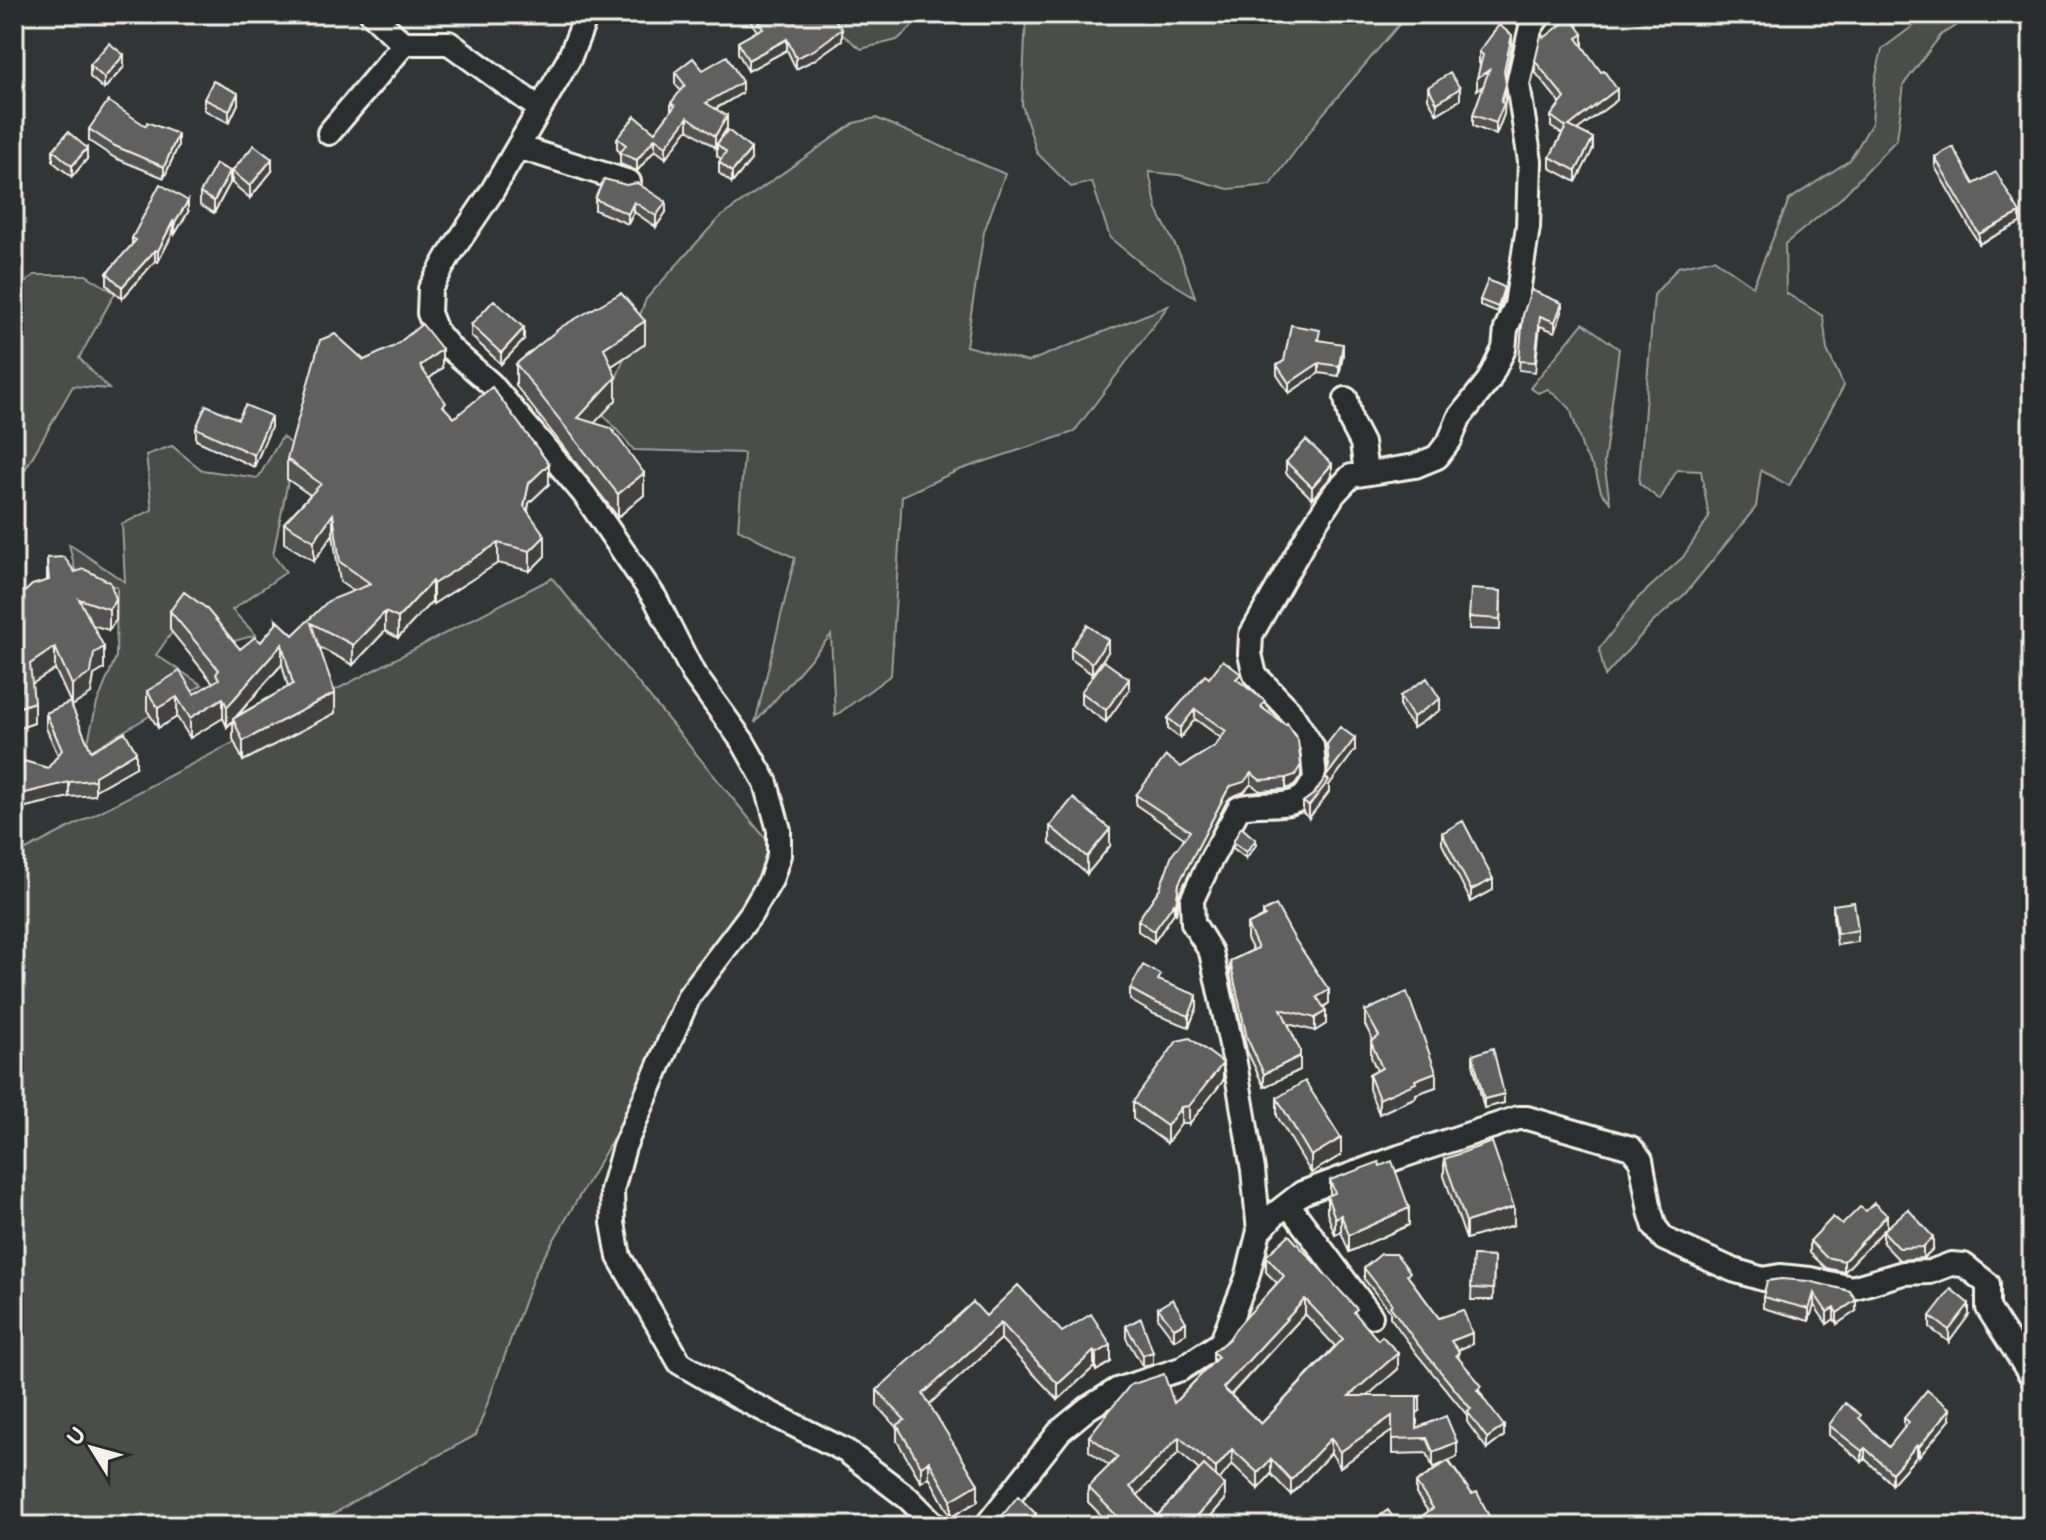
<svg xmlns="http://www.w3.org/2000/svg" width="2046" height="1540" font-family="'Balsamiq Sans',sans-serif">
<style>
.green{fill:#4b4d4c;stroke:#a09f9a;stroke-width:2}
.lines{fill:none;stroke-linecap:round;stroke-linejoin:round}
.minor-casing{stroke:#f4f1e8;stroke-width:28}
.minor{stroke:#2a2d2e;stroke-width:22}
.wall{fill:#525352;stroke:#f4f1e8;stroke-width:2;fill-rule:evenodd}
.shaded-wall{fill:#424342;stroke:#f4f1e8;stroke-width:2}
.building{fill:#5f605f;stroke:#f4f1e8;stroke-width:2;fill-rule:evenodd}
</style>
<rect width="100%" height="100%" fill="#323535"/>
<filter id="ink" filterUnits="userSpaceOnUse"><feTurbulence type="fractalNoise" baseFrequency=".0125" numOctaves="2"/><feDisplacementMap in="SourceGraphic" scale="16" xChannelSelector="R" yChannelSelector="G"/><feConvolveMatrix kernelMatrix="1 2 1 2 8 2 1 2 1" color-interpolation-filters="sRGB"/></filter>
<g filter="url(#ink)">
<path class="green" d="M850 14H926L897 40 861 49 833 27Z
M1026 14H1408L1322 115 1270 185 1228 189 1179 175 1149 172 1157 210 1181 257 1195 297 1147 268 1110 238 1092 182 1071 187 1037 153 1022 105Z
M1923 14H1974L1941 35 1904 84 1897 139 1840 199 1785 244 1786 293 1823 316 1827 350 1844 386 1789 486 1761 470 1756 507 1685 594 1652 623 1605 676 1599 649 1638 598 1683 557 1709 517 1701 471 1677 470 1660 500 1639 483 1654 295 1678 267 1714 259 1753 286 1789 200 1850 160 1872 123 1875 80 1882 49 1917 23Z
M876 118 1005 174 984 232 966 346 1028 362 1168 306 1074 432 959 470 902 496 891 675 835 716 831 635 755 723 795 558 738 529 744 453 634 450 603 414 646 299 719 218 854 123Z
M34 275H86L115 293 79 358 109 389 73 386 14 489V293Z
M1583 323 1619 349 1604 463 1610 502 1601 492 1596 473 1584 453 1570 408 1548 389 1538 393 1530 388Z
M282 437 295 446 273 555 286 572 232 610 256 635 227 643 188 610 156 655 202 685 85 754 97 703 116 657 117 587 76 574 69 544 125 582 122 524 152 510 146 455 172 446 202 470 258 478Z
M552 578 779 855 535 1272 476 1435 359 1498 315 1526H14V856Z"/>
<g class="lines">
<g class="minor-casing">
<path id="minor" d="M372 14 396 37 405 43H449L540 109
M587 14 569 59 491 193 448 257 430 289 429 313 436 331 451 349 491 384 584 494 655 598 693 673 743 742 766 783 779 830V855L771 880 751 914 689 996 624 1147 612 1190 613 1223 619 1257 680 1363 740 1398 846 1451 908 1498 936 1526
M329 133 405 43
M518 147 629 182
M1346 399 1351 422 1362 443 1366 473
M1288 1204 1371 1316
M1259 1231 1275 1214 1302 1193 1399 1157 1518 1118H1527L1631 1148 1641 1160 1650 1211 1655 1227 1664 1239 1733 1270 1763 1279 1780 1276 1810 1279 1852 1288 1903 1273 1930 1272 1951 1264 1964 1265 1988 1284V1308L2032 1377
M986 1526 1060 1431 1088 1408 1117 1390 1181 1369 1221 1343 1247 1278 1259 1231 1253 1170 1235 1063 1211 952 1193 923 1192 900 1210 861 1239 808C1258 801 1288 810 1304 796 1308 792 1312 784 1315 779L1312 746 1289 710 1255 675 1250 654 1251 635 1310 531 1334 494 1351 476 1415 466 1437 457 1450 440 1459 418 1489 380 1498 361 1504 349 1506 329 1516 305 1528 227 1530 161 1518 84 1531 27 1540 14"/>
</g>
<use href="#minor" class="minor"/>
</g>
<path class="wall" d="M747 14H841L833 17 842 40 814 60 796 69 787 50 748 71 738 53V42L757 31 747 16Z
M1544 38 1583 45H1582L1617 100 1577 130 1593 149 1576 182 1550 168V157L1562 134 1551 127V116L1560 103 1535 72V61Z
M1512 46 1505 78 1506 96 1504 103V114L1496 135 1473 126V115L1484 85 1477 90 1480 64 1479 63V52Z
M90 65 124 67 104 89 90 77Z
M703 70 742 93 716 109 727 128 715 147 688 129 666 158 655 150 637 171 620 164V152L617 149V138L655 132 671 111V103L681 91 675 84V72Z
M1428 87 1460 100 1437 114 1428 99Z
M204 99 238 104 229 123 204 110Z
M89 129 178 146 164 178 115 158 89 141Z
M717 144 751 160 732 183 719 173V162L721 159 717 156Z
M53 150 87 159 72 177 53 162Z
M1935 157 1974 184 2020 223 1979 244 1935 167Z
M232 171H272L250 198 232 183Z
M604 179 666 212 656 227 634 212 628 224 595 210V199Z
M230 183 214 213 200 205V193Z
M188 212 175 234 173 233 158 262 155 261 122 299 107 285V273L132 245V238Z
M1504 292 1498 313 1480 306V300Z
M1562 312 1555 332 1540 326 1535 372 1519 370 1523 315Z
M471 325 524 340 501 364 471 336Z
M1320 340 1343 354 1339 376 1319 373 1289 393 1277 375V365Z
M645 344 612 366 616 400 594 423 644 495 618 517 516 386V364Z
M364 360 442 368 429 379 446 410 454 418 549 484 529 503 528 511 545 556 530 571 498 563 433 604 432 601 398 638 385 631 353 665 319 647 335 713 243 761 233 739V721L227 727 223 718 190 738 177 717 158 728 147 710V691L194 694 213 683 170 630V611L240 649 261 642 276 625V619L293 635 353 591 340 582 333 534 314 561 284 543V523L310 495 287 479V459ZM282 664 288 687 237 716Z
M238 419 271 427 254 467 196 440V428Z
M1286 462 1332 476 1312 499 1286 473Z
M47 558 75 572 84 569 116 620 109 630 92 625 104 669 94 675 91 694 72 706 55 669 32 684 34 723 14 730V602L47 580Z
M1501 602 1500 630 1469 629V617Z
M1071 648 1108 652 1092 674 1071 659Z
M1209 678 1241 683 1265 710 1301 776 1295 785 1286 789 1260 791 1251 784 1244 792 1231 797 1227 801 1179 894 1176 914 1174 913 1154 942 1138 931V920L1160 888 1184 838 1136 805V795L1215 746 1221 738 1195 719 1180 738 1168 729V718Z
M1129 690 1106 722 1081 704V692Z
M1400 696 1440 710 1413 728 1400 708Z
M46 713 91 751 136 767 95 790V795L69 797 21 808 20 830 14 826V773L48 768 58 755 46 728Z
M1327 744 1355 750 1329 785V792L1309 818 1303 813V802L1314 794 1325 778 1328 769Z
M1050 826 1110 846 1087 874 1050 843Z
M1442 833 1493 890 1471 902 1442 844Z
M1233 842 1256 845 1246 858 1233 848Z
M1833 905 1858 930V942L1837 945 1833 917Z
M1263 912 1329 1003 1324 1007 1326 1024 1315 1031 1288 1024 1300 1070 1264 1087 1247 1051 1230 974V961L1253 950 1247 939V925L1263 917Z
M1161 981 1197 1007 1189 1027 1154 1014 1130 1000V989Z
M1365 1011 1436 1087 1416 1094V1097L1379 1114 1369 1089V1075L1377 1071 1371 1057V1042L1373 1040 1365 1025Z
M1473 1055 1504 1103 1484 1108 1473 1064Z
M1223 1081 1189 1124H1181L1167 1143 1133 1119V1102Z
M1277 1098 1341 1155 1311 1173 1277 1116Z
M1444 1159 1514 1225 1466 1239 1444 1176Z
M1380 1166 1409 1225 1349 1252 1341 1232 1335 1235 1327 1213V1196L1330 1195V1180Z
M1842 1225 1887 1227 1844 1272 1826 1268 1810 1253V1241Z
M1883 1231 1933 1249 1923 1258 1899 1260 1883 1243Z
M1266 1256 1357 1316 1398 1369 1366 1396 1420 1411 1417 1413V1428L1457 1457 1449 1461 1494 1526 1428 1511 1416 1494V1483L1447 1461 1433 1468 1427 1453 1392 1454V1431L1340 1467 1331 1453 1291 1495 1271 1474 1258 1489 1232 1464 1219 1480 1225 1500 1202 1526H1112L1088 1502V1487L1110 1466 1089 1451V1436L1174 1403 1213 1362V1352L1229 1339 1277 1283 1266 1272ZM1305 1314 1335 1346 1261 1424 1231 1395ZM1179 1452 1199 1470 1157 1516 1137 1495Z
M1473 1256 1494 1257 1493 1300H1471Z
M1364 1268 1410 1279 1439 1318 1472 1344 1458 1350 1459 1360 1482 1395 1504 1436 1487 1449 1467 1422V1415L1416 1353 1390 1317V1311L1364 1279Z
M1781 1279 1856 1311 1837 1324 1834 1319 1827 1324 1814 1305 1809 1321 1763 1308V1297Z
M1158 1308 1186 1333 1174 1340 1158 1319Z
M1969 1315 1949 1342 1930 1328V1316Z
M986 1316 1062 1332 1111 1362 1096 1371 1094 1367 1058 1400 1001 1339 929 1404 978 1501 951 1517 929 1477 921 1482 897 1441V1428L877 1406V1390Z
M1126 1326 1153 1364 1143 1367 1126 1338Z
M1904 1418 1950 1420 1919 1457 1917 1456 1892 1484 1865 1459 1862 1462 1829 1435V1425L1861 1420 1889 1447 1904 1428Z"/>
<path class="shaded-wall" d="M842 29V40L814 60 796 69V58Z
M1583 34V45L1577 49V38Z
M1512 35V46L1504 81V70Z
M787 39V50L748 71V60Z
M124 55V67L104 89V78Z
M1489 70V82L1477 90V78Z
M742 82V93L706 114V103Z
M1506 84 1504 114 1496 135V123Z
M1460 88V100L1437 114V103Z
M1617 89V100L1569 136V126Z
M238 93V104L229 123V111Z
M727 116V128L715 147V136Z
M688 117V129L666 158V146Z
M178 134V146L164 178V167Z
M655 138V150L637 171V160Z
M1593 138V149L1576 182V171Z
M87 148V159L72 177V166Z
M751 149V160L732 183V172Z
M272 159V171L250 198V186Z
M230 171V183L214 213V201Z
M188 201V212L175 234V222Z
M634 202V212L628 224V214Z
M666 202V212L656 227V216Z
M2020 213V223L1979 244V234Z
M173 221V233L158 262V251Z
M155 250V261L122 299V287Z
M1504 287V292L1498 313V307Z
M1562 303V312L1555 332V322Z
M645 321V344L604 371V348Z
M524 328V340L501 364V353Z
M1343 344V354L1339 376V366Z
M442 349V368L420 386V366Z
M1319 363V373L1289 393V383Z
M616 377V400L578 441V418Z
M271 416V427L254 467V455Z
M549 464V484L529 503 524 526V506L529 483Z
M1332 464V476L1312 499V487Z
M644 473V495L618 517V494Z
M333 514V534L314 561V541Z
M545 536V556L530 571V551Z
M498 543V563L433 604V584Z
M432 581V601L398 638V618Z
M116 599V620L109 630V609Z
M385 612V631L353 665V645Z
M1108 640V652L1092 674V663Z
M282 644V664L227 727V707Z
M55 647V669L30 685V664Z
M104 647V669L94 675 91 694 72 706V685L94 653Z
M1129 679V690L1106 722V710Z
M335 693V713L243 761V741Z
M177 697V717L158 728V708Z
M223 698V718L190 738V718Z
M1440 699V710L1413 728V717Z
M34 702V723L14 730V709Z
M1195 709V719L1180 738V728Z
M1355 738V750L1329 785V792L1309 818V806L1325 778Z
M136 752V767L95 790V776Z
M1301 765V776L1295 785 1286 789V778Z
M1251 773V784L1244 792 1231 797 1227 801 1179 894 1176 914V904L1179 883 1227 791 1231 786Z
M69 782V797L21 808 20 830 21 794Z
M1110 829V846L1087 874V857Z
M1256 840V845L1246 858V852Z
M1493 879V890L1471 902V890Z
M1174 903V913L1154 942V931Z
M1329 990V1003L1317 1011V997Z
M1197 995V1007L1189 1027V1016Z
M1326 1011V1024L1315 1031V1018Z
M1300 1056V1070L1264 1087V1074Z
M1223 1063V1081L1189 1124V1106Z
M1436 1072V1087L1416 1094V1097L1379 1114V1099L1415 1080Z
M1504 1094V1103L1484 1108V1099Z
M1181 1107V1124L1167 1143V1126Z
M1341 1138V1155L1311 1173V1156Z
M1514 1207V1225L1466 1239V1222Z
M1409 1208V1225L1349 1252V1235Z
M1341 1215V1232L1335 1235V1218Z
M1887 1215V1227L1844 1272V1261Z
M1933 1237V1249L1923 1258V1247Z
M1814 1293V1305L1809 1321V1309Z
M1305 1299V1314L1223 1403V1388Z
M1856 1300V1311L1837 1324V1313Z
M1969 1304V1315L1949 1342V1330Z
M1834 1308V1319L1827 1324V1312Z
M1186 1322V1333L1174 1340V1328Z
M1001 1323V1339L923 1410V1394Z
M1472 1333V1344L1451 1352V1341Z
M1111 1345V1362L1096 1371V1354Z
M1094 1351V1367L1058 1400V1384Z
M1153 1352V1364L1143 1367V1355Z
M1398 1353V1369L1349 1412V1396Z
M1420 1396V1411L1417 1413V1398Z
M1950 1409V1420L1919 1457V1447Z
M1392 1416V1431L1340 1467V1452Z
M1504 1426V1436L1487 1449V1438Z
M1179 1437V1452L1130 1503V1487Z
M1331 1438V1453L1291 1495V1480Z
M1457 1442V1457L1433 1468V1452Z
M1917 1445V1456L1892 1484V1473Z
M1865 1448V1459L1862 1462V1451Z
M1232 1449V1464L1216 1484V1468Z
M1271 1459V1474L1258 1489V1473Z
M929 1461V1477L921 1482V1466Z
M978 1484V1501L951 1517V1500Z
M1225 1485V1500L1202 1526H1188Z
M1036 1514V1525L1023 1526Z"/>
<path class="building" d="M753 14H831L842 29 814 50 796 58 787 39 748 60 738 42 763 28Z
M1571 17 1583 34 1577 38 1601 72 1604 71 1617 89 1569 126 1593 138 1576 171 1550 157 1566 127 1551 116 1565 98 1535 61 1541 35 1544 38Z
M1499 25 1512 35 1504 70 1506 84 1501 102 1504 103 1496 123 1473 115 1489 70 1477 78 1483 55 1479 52Z
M109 43 124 55 104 78 90 65Z
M727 56 742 82 706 103 727 116 715 136 688 117 666 146 655 138 637 160 620 153 626 145 617 138 635 116 655 132 675 106 671 103 685 85 675 72 693 58 703 70Z
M1450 73 1460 88 1437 103 1428 87Z
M213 81 238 93 229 111 204 99Z
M108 101 146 126 147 122 178 134 164 167 115 146 89 129Z
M728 130 751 149 732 172 719 162 726 152 717 144Z
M68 132 87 148 72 166 53 150Z
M254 145 272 159 250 186 232 171Z
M1953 147 1974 184 1996 172 2020 213 1979 234 1935 157Z
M216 164 230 171 214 201 200 193Z
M604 179 626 185 637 183 666 202 656 216 634 202 628 214 595 199Z
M160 184 188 201 175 222 173 221 158 251 155 250 122 287 107 273 136 240 132 238Z
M1488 280 1504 287 1498 307 1480 300Z
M1531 290 1562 303 1555 322 1540 316 1535 362 1519 361 1523 315Z
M621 293 645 321 604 348 616 377 578 418 611 428 644 473 618 494 516 364 561 327Z
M494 300 524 328 501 353 471 325Z
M422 324 442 349 420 366 446 403 443 406 454 418 492 387 549 464 529 483 524 506 545 536 530 551 498 543 433 584 432 581 398 618 385 612 353 645 311 623 335 693 243 741 233 719 293 684 282 644 227 707 223 698 190 718 177 697 158 708 147 691 180 671 194 694 219 679 216 674 219 670 170 611 184 592 206 608 240 649 255 637 261 642 277 623 276 619 293 635 328 601 371 584 340 562 333 514 314 541 284 523 321 484 287 459 320 340 335 334 364 360 395 346Z
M1291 325 1320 330 1318 340 1343 344 1339 366 1319 363 1289 383 1277 365 1284 361Z
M206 405 238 419 245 405 271 416 254 455 196 428Z
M1306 440 1332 464 1312 487 1286 462Z
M64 557 75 572 84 569 110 582 116 599 109 609 79 599 104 647 94 653 91 673 72 685 55 647 30 664 34 702 14 709V626L17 618 14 609V602L32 585 49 580 47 558Z
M1471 589 1501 591 1500 619 1469 617Z
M1087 625 1108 640 1092 663 1071 648Z
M1223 660 1241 674 1236 679 1265 701 1261 707 1286 725 1287 723 1298 740 1301 765 1295 775 1286 778 1260 780 1251 773 1244 782 1231 786 1227 791 1179 883 1176 904 1174 903 1154 931 1138 920 1160 888 1172 855 1190 831 1136 795 1166 756 1181 767 1215 746 1226 731 1195 709 1180 728 1168 718 1205 675 1209 678Z
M1104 661 1129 679 1106 710 1081 692Z
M1427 678 1440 699 1413 717 1400 696Z
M70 702 91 751 125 732 136 752 95 776V780L69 782 21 794 20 816 14 812V773L24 761 48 768 62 750 46 713Z
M1340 727 1355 738 1325 778 1329 766 1327 744Z
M1325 778 1329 780 1309 806 1303 802 1314 794Z
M1073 798 1110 829 1087 857 1050 826Z
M1463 821 1493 879 1471 890 1442 833Z
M1241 827 1256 840 1246 852 1233 842Z
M1854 902 1858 930 1837 934 1833 905Z
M1276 905 1294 938 1329 990 1317 997 1326 1011 1315 1018 1281 1009 1300 1050V1056L1264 1074 1247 1038 1230 961 1258 948 1247 925 1265 916 1263 912Z
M1143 965 1161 975 1158 980 1197 995 1189 1016 1154 1002 1130 989Z
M1407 992 1436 1072 1415 1080 1416 1083 1379 1099 1369 1075 1382 1068 1371 1042 1379 1036 1365 1011Z
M1190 1038 1223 1063 1189 1106 1181 1107 1167 1126 1133 1102 1177 1041Z
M1493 1048 1504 1094 1484 1099 1473 1055Z
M1305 1081 1341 1138 1311 1156 1277 1098Z
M1492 1142 1514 1207 1466 1222 1444 1159Z
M1392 1161 1409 1208 1349 1235 1341 1215 1335 1218 1327 1196 1335 1193 1330 1180 1379 1162 1380 1166Z
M1874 1203 1887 1215 1844 1261 1826 1257 1810 1241 1833 1217 1842 1225 1860 1207 1866 1211Z
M1908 1209 1933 1237 1923 1247 1899 1248 1883 1231Z
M1289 1235 1357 1309 1354 1312 1378 1340 1382 1336 1398 1353 1349 1396H1420L1417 1398V1428L1446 1416 1457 1442 1433 1452 1427 1438 1392 1439V1416L1340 1452 1331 1438 1291 1480 1271 1459 1258 1473 1232 1449 1216 1468 1179 1437 1130 1487 1157 1516 1204 1465 1225 1485 1188 1526H1127L1088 1487 1118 1457 1089 1436 1130 1385 1164 1374 1174 1403 1218 1357 1213 1352 1229 1339 1236 1328 1284 1276 1266 1256ZM1305 1299 1343 1339 1261 1424 1223 1388Z
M1381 1254H1396L1410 1272 1407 1275 1439 1318 1463 1310 1472 1333 1451 1341 1459 1352 1456 1355 1482 1386 1477 1390 1504 1426 1487 1438 1467 1411 1471 1409 1416 1342 1390 1306 1392 1304 1364 1268Z
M1473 1256 1494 1257 1493 1289 1471 1288Z
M1781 1279 1808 1281 1850 1291 1856 1300 1837 1313 1834 1308 1827 1312 1814 1293 1809 1309 1763 1297 1767 1281Z
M1018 1285 1062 1332 1091 1314 1111 1345 1096 1354 1094 1351 1058 1384 1001 1323 923 1394 978 1484 951 1500 929 1461 921 1466 897 1425 905 1420 877 1390 973 1302 986 1316Z
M1951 1289 1969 1304 1949 1330 1930 1316Z
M1173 1299 1186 1322 1174 1328 1158 1308Z
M1141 1318 1153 1352 1143 1355 1126 1326Z
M1927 1390 1950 1409 1919 1447 1917 1445 1892 1473 1865 1448 1862 1451 1829 1425 1845 1403 1861 1415 1859 1418 1889 1447 1909 1422 1904 1418Z
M1448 1461 1472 1494 1477 1492 1494 1526H1408L1433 1508 1416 1483Z
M1018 1496 1036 1514 1023 1526H994Z
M1388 1510 1399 1526H1374L1371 1522Z"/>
</g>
<rect width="2046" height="1540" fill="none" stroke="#2a2d2e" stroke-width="48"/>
<rect x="24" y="24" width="1998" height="1492" fill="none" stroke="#f4f1e8" stroke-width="3" filter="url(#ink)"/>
<g transform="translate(92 1448) rotate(307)" stroke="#2a2d2e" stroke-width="6" paint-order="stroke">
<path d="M0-6L14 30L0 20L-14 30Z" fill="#f4f1e8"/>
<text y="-12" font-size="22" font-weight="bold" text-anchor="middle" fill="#f4f1e8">U</text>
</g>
</svg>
